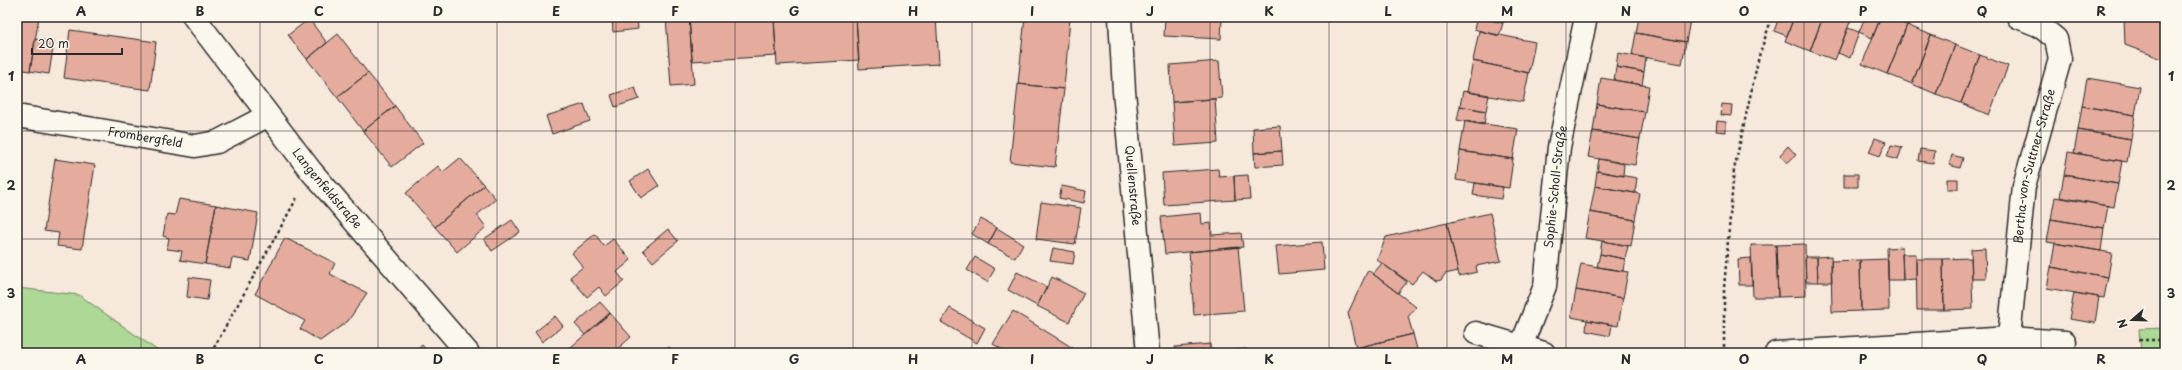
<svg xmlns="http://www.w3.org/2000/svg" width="2182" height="370" font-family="'Playpen Sans',sans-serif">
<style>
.green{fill:#add896;stroke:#6c8260}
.building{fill:#e5ac9e;stroke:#2b2b2b}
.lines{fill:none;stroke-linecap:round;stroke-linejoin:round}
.street-casing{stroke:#2b2b2b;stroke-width:25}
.path{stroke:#2b2b2b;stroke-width:2.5;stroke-dasharray:3 3;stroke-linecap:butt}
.street{stroke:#fbf7ec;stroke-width:22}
.grid{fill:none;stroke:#2b2b2b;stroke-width:1;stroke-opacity:0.55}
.labels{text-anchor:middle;stroke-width:4;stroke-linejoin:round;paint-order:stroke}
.street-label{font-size:12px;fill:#2b2b2b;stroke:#fbf7ec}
.neatline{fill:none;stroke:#2b2b2b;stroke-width:1.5}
.grid-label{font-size:13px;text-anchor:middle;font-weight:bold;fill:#2b2b2b}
</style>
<rect width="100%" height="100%" fill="#f7e8dc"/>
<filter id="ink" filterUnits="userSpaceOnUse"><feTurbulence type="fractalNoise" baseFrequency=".025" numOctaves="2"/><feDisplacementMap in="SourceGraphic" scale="8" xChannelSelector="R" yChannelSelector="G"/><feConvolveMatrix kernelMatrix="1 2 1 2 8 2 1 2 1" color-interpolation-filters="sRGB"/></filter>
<g filter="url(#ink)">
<path class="green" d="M17 288 79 295 161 353H17Z
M2165 328V353H2141L2139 329Z"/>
<path class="building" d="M17 17H39L30 71 17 69Z
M612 17H637L638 29 613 32Z
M666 17H689L694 84 671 86Z
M689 17H774L776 56 692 61Z
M774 17H856L859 60 777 65Z
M856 17H936L939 64 859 69Z
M1025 17 1070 18 1064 89 1018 84Z
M1165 17H1222L1221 39 1164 36Z
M1477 17 1503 23 1499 36 1474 29Z
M1480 17H1504L1503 23Z
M1639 17H1673L1690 20 1686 42 1636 33Z
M1779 17H1794L1787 36 1774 31Z
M1794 17H1823L1810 51 1785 41Z
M1823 17H1852L1835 60 1810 51Z
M1865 17H1881L1872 38 1859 32Z
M1881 17H1886L1907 25 1887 74 1862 64Z
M2124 17H2165V60L2125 45Z
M309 19 327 43 307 59 288 35Z
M1907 25 1931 35 1912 84 1887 74Z
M1848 28 1859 32 1850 58 1838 53Z
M70 30 156 42 150 90 64 78Z
M1479 31 1535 42 1529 73 1473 61Z
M1636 33 1686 42 1682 64 1632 55Z
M338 34 368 73 337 97 307 59Z
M1931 35 1955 45 1936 94 1912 84Z
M35 39 54 42 49 74 30 71Z
M1955 45 1980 55 1961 103 1936 94Z
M1618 53 1646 58 1644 72 1616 67Z
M1980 55 2008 66 1989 115 1961 103Z
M1219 61 1222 98 1172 102 1170 65Z
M1473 61 1529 73 1523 102 1467 92Z
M1616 67 1644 72 1642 85 1614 80Z
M368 73 395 106 363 131 337 97Z
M1601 78 1649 86 1645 112 1597 104Z
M2087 78 2140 87 2135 115 2082 106Z
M1018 84 1064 89 1055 167 1010 162Z
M635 87 639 99 615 107 611 95Z
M1463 91 1489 95 1486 111 1460 106Z
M1215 99 1218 143 1175 146 1172 102Z
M584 104 590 121 552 134 546 116Z
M1597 104 1645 112 1640 139 1593 131Z
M1722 104 1732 105 1731 116 1721 115Z
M395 106 423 143 392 167 363 131Z
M1460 106 1486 111 1484 125 1457 120Z
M2082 106 2135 115 2131 139 2078 130Z
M1465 121 1518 129 1513 159 1460 151Z
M1717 121 1726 122V132L1716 131Z
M1280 126 1282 151 1254 153 1253 128Z
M2078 130 2131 139 2127 162 2074 153Z
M1593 131 1640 139 1635 165 1588 157Z
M1875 138 1886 142 1880 156 1869 152Z
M1891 145 1902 147 1898 160 1887 157Z
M1788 146 1796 155 1787 163 1780 155Z
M1920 149 1935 151 1933 163 1918 161Z
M1282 151 1283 165 1255 167 1254 153Z
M1460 151 1513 159 1509 188 1456 180Z
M2068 152 2122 161 2118 184 2064 175Z
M1952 155 1963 158 1960 168 1949 165Z
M460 158 484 185 435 227 406 193 438 166 443 172Z
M55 159 95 165 82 249 57 246 59 233 44 231Z
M1599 159 1624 164 1623 176 1597 171Z
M648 169 659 186 641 198 630 181Z
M1218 169 1219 177 1234 176 1235 200 1164 205 1162 173Z
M1597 171 1637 178 1635 193 1595 186Z
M1844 174H1858V187H1844Z
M1248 175 1250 199 1235 200 1234 176Z
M2064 175 2118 184 2114 207 2060 197Z
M1947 179H1958V189H1947Z
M1475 183 1503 187 1501 199 1473 195Z
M484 185 496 199 477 215 486 227 457 252 435 227Z
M1062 186 1086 191 1084 203 1059 198Z
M1595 186 1640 194 1635 220 1590 212Z
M17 192H21L17 215Z
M2055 197 2108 206 2104 228 2051 219Z
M179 199 216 205 205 264 180 260 182 251 167 249 169 238 163 236 167 214 175 215Z
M1041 202 1081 208 1075 244 1036 239Z
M216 205 258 213 250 261 232 258 230 268 205 264Z
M1590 212 1635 220 1631 246 1585 238Z
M1201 213 1202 224 1211 223 1212 235 1241 233 1243 247 1165 254 1161 217Z
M1490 213 1501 261 1476 266 1477 272 1459 276 1447 223Z
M981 219 997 228 988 244 972 234Z
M2051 219 2104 228 2101 251 2047 242Z
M512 220 520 232 492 251 484 239Z
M1447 223 1458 271 1445 274 1441 280 1436 281 1423 271 1412 284 1377 260 1386 237Z
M997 228 1023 244 1015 258 988 244Z
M668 229 678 241 653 262 643 250Z
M595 234 604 246 613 239 631 260 617 272 624 281 606 296 599 287 587 297 570 277 583 267 572 253Z
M285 238 335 263 330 274 367 293 348 321 320 341 300 329 305 321 255 294Z
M1602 241 1628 246 1625 259 1600 254Z
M1322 242 1324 270 1279 274 1276 246Z
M2055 243 2112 253 2108 277 2051 267Z
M1805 244 1806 296 1778 297 1776 245Z
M1751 245H1776L1778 297H1753Z
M1238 247 1244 311 1194 315 1189 252Z
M1902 247 1903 280H1888L1887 248Z
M1053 248 1075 252 1073 264 1050 261Z
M1985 248 1986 279H1972L1971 249Z
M1600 254 1625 259 1623 271 1597 267Z
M1902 254H1916V279L1903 280Z
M1831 256 1832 282H1818L1817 257Z
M975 257 995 269 987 282 967 270Z
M1805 257H1817L1818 282H1806Z
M1751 258 1752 285H1739L1738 259Z
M1971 258 1973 309 1944 310 1943 259Z
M1888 259 1889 310 1861 311 1860 260Z
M1916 259H1943L1944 310H1917Z
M1860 260 1861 311 1832 312 1831 261Z
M1382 263 1407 282 1398 293 1373 274Z
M1581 264 1628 272 1623 298 1576 290Z
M2051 267 2108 277 2104 298 2047 288Z
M1368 270 1416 307 1408 317 1413 334 1356 348 1348 313Z
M1017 272 1047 287 1037 306 1008 290Z
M189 277 210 280 207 300 187 297Z
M1052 277 1084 293 1069 322 1037 306Z
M1576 290 1623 298 1618 326 1571 317Z
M2074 293 2099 297 2095 323 2069 319Z
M600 302 610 313 585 335 575 324Z
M950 308 985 328 977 343 941 322Z
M1013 311 1073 348 1070 353H1008L993 344Z
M610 313 631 337 613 353H564Z
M555 316 563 326 542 342 535 332Z
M1587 320 1612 325 1610 336 1586 331Z
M1413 334 1418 353H1357L1356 348Z
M1210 344 1211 352 1246 349V353H1176L1175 347Z
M422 345 429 353H413Z
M669 347 675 353H662Z"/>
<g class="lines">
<g class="street-casing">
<g id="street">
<path id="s1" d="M194 17 311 171 468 353"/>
<path id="s2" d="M1120 17 1124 91 1148 353"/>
<path id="s3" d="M17 116 195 146 217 142 267 116"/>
<path d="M1476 333 1544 353"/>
<path id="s4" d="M2009 338 2024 186 2060 59 2056 39 2040 26 2018 17"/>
<path id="s5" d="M1516 353 1521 346 1545 286 1559 147 1586 17"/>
<path d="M1776 353 2009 338 2065 342"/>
</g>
</g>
<path class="path" d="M2139 340H2165
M211 353 298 196
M1724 353V288L1734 170 1759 56 1772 17"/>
<use href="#street" class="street"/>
</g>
</g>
<path class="grid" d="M141 17V353M260 17V353M378 17V353M497 17V353M616 17V353M735 17V353M853 17V353M972 17V353M1091 17V353M1210 17V353M1329 17V353M1447 17V353M1566 17V353M1685 17V353M1804 17V353M1922 17V353M2041 17V353M17 131H2165M17 239H2165"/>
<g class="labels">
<g class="street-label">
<text dy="4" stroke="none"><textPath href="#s3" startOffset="130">Frombergfeld</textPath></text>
<text dy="4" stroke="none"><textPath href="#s4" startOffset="174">Bertha-von-Suttner-Straße</textPath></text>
<text dy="4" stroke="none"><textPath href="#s2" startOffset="169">Quellenstraße</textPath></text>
<text dy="4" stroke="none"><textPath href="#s5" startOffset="173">Sophie-Scholl-Straße</textPath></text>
<text dy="4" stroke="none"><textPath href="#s1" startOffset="217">Langenfeldstraße</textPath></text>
</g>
</g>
<rect width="2182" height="370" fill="none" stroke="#fbf7ec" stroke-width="44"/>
<g transform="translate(2132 320) rotate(250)" stroke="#fbf7ec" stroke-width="3" paint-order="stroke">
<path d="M0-3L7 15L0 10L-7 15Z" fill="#2b2b2b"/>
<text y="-6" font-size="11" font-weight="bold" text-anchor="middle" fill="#2b2b2b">N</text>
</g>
<path d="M32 48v6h90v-6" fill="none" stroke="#2b2b2b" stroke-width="2"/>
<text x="38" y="48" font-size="12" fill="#2b2b2b" stroke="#fbf7ec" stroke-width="3" paint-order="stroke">20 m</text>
<rect x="22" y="22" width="2138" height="326" class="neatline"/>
<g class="grid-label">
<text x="81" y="16">A</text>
<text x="200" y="16">B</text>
<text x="319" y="16">C</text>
<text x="438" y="16">D</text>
<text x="556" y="16">E</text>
<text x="675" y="16">F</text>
<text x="794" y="16">G</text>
<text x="913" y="16">H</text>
<text x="1032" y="16">I</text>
<text x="1150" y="16">J</text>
<text x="1269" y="16">K</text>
<text x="1388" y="16">L</text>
<text x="1507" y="16">M</text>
<text x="1626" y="16">N</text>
<text x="1744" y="16">O</text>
<text x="1863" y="16">P</text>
<text x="1982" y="16">Q</text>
<text x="2101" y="16">R</text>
<text x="11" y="81">1</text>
<text x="2171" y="81">1</text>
<text x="11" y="190">2</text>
<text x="2171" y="190">2</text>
<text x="11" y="298">3</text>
<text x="2171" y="298">3</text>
<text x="81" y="364">A</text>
<text x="200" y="364">B</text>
<text x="319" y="364">C</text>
<text x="438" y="364">D</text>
<text x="556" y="364">E</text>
<text x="675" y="364">F</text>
<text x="794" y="364">G</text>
<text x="913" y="364">H</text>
<text x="1032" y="364">I</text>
<text x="1150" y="364">J</text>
<text x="1269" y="364">K</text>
<text x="1388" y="364">L</text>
<text x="1507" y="364">M</text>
<text x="1626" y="364">N</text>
<text x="1744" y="364">O</text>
<text x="1863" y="364">P</text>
<text x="1982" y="364">Q</text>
<text x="2101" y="364">R</text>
</g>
</svg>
